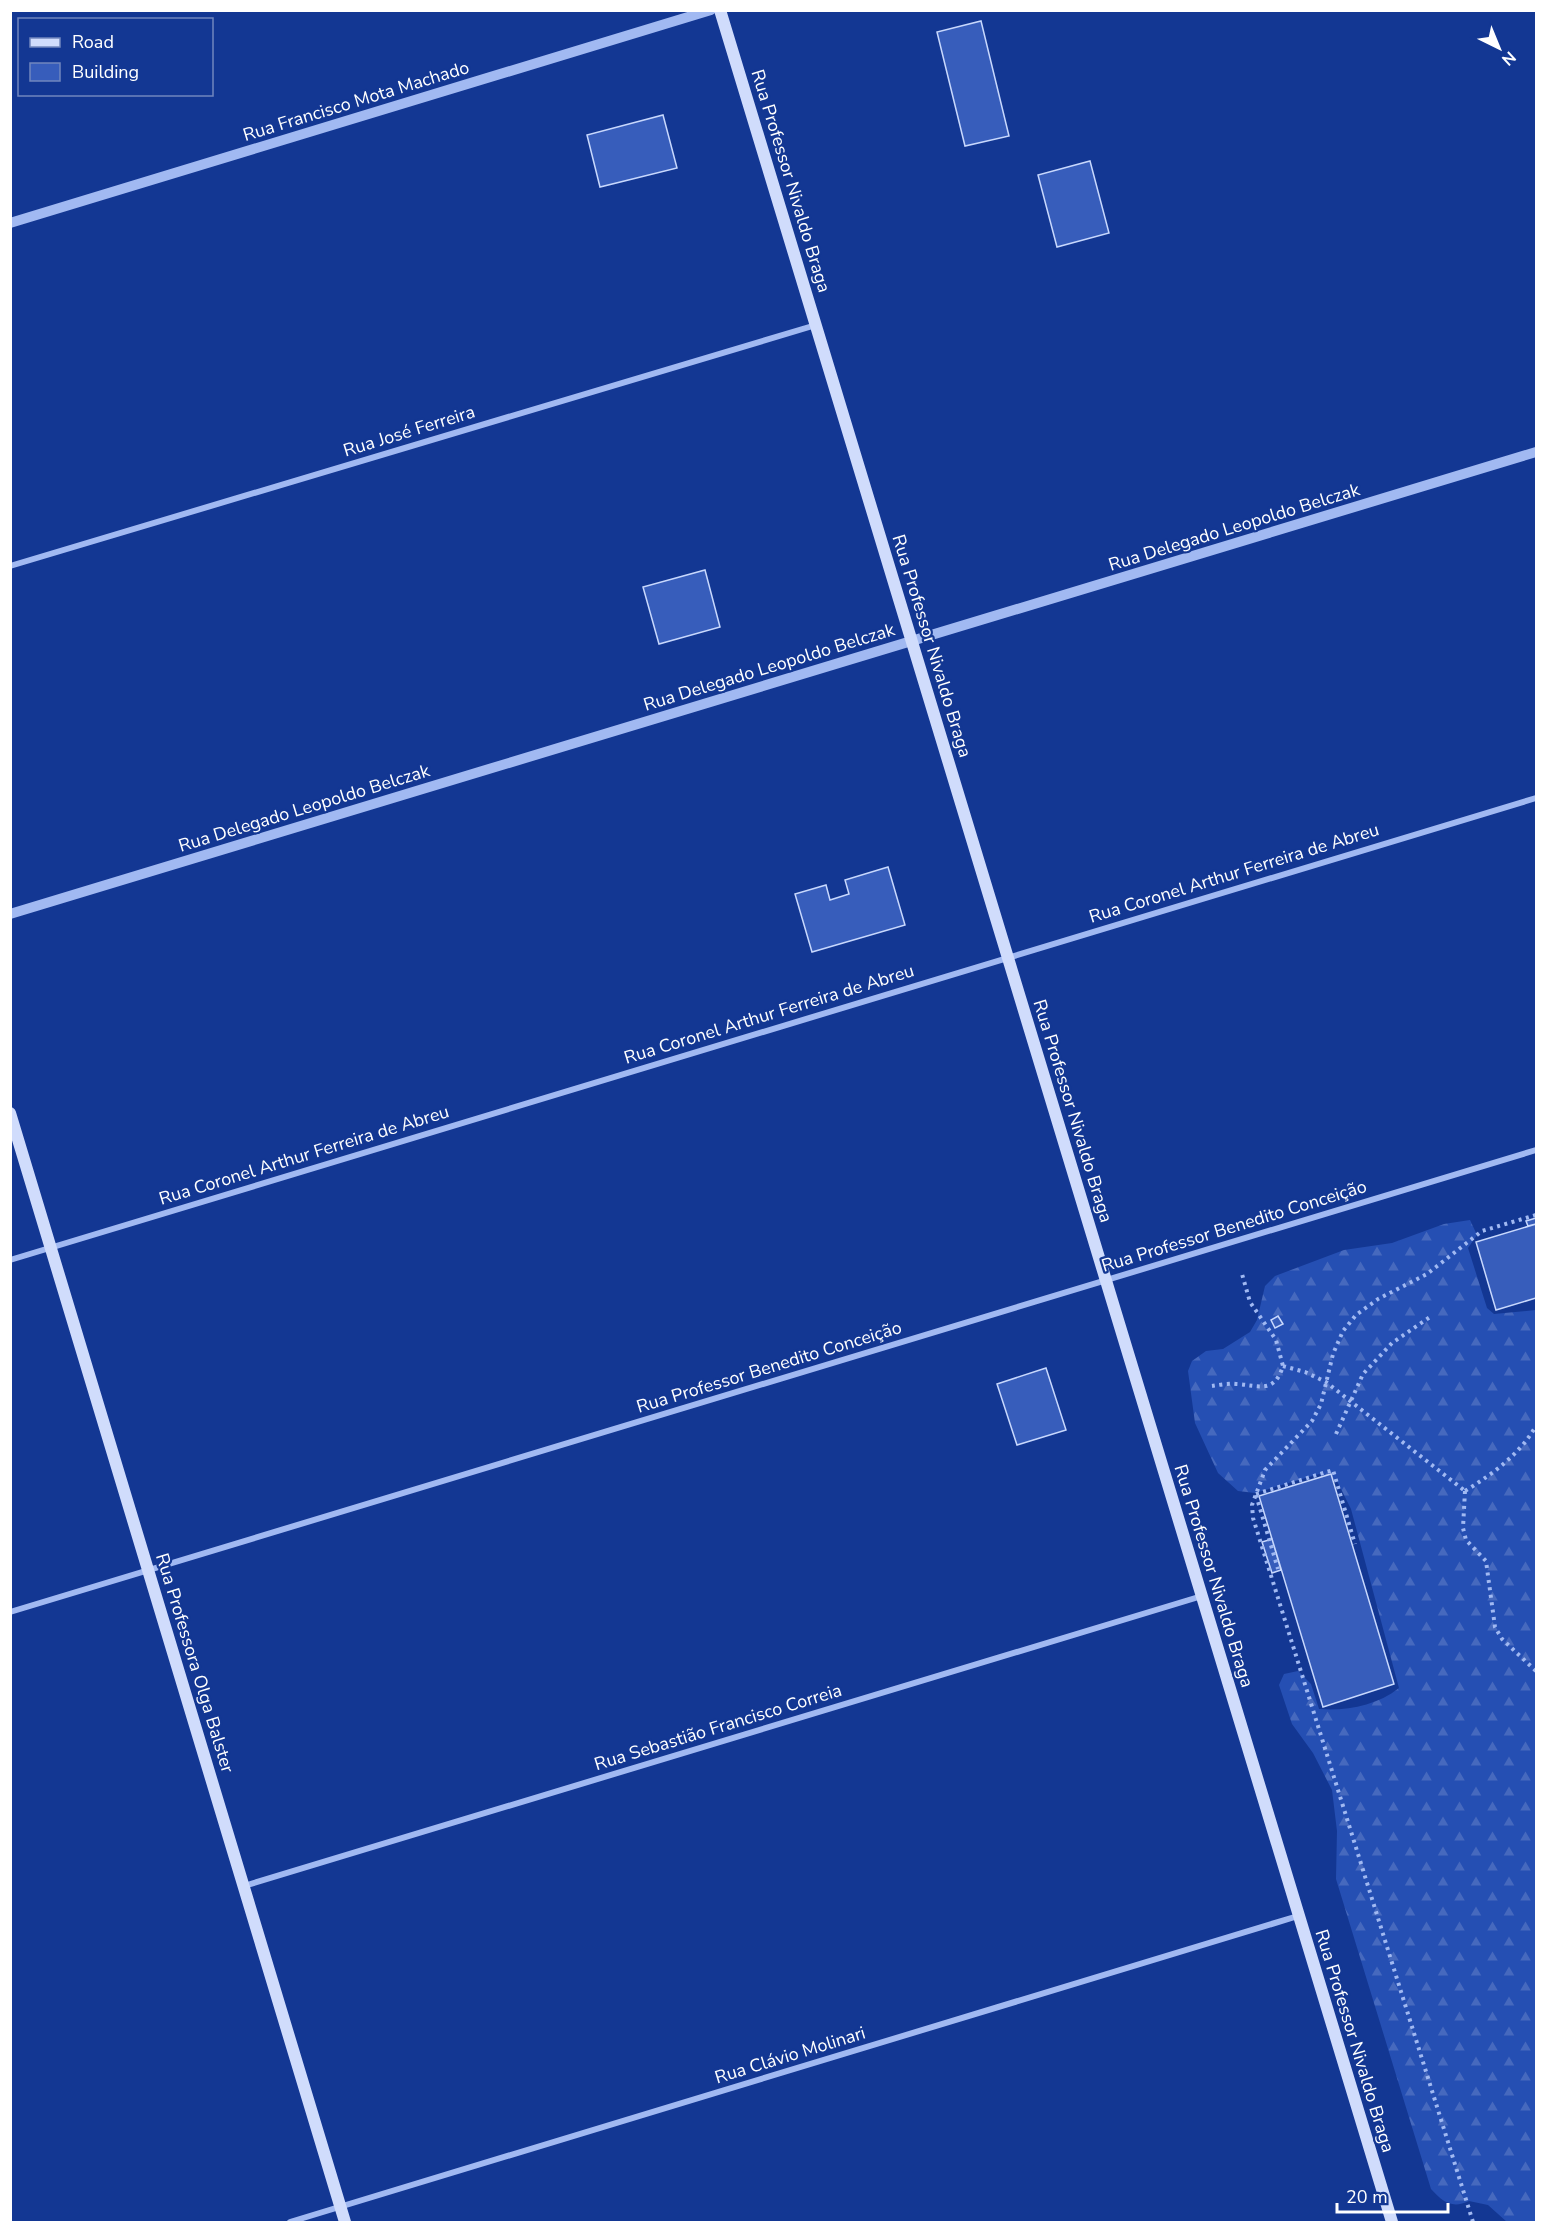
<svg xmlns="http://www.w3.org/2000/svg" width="1547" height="2233" font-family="'Nunito Sans',sans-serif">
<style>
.forest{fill:url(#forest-firs)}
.building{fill:#375dbb;stroke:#c8d8fd;stroke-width:1.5}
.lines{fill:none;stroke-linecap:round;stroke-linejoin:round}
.path{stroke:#a1b9f2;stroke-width:4;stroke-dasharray:3 4.5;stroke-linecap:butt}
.minor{stroke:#a1b9f2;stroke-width:6}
.tertiary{stroke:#a1b9f2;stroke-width:10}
.secondary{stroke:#d0dcfc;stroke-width:12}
.labels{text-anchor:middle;stroke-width:4.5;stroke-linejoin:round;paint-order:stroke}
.street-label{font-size:18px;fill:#fff;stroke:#133793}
</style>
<defs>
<pattern id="forest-firs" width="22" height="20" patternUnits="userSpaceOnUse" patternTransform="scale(1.5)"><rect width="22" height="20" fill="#254fb3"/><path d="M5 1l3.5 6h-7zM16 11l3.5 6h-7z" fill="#4669be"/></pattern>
</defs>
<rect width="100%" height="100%" fill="#133793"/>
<path class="forest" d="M1470 1220 1477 1235 1468 1248 1487 1308 1494 1314 1536 1310V2222H1507L1488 2205 1469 2201C1452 2209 1443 2202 1431 2189L1336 1879 1337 1831 1332 1790 1313 1753 1292 1724 1279 1685 1284 1674 1298 1671 1311 1684 1319 1709C1347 1711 1376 1706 1399 1688L1351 1509 1337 1481 1319 1474 1255 1493 1238 1491 1218 1473 1195 1423 1188 1371 1192 1361 1206 1351 1223 1349 1250 1332 1257 1320 1265 1286 1275 1276 1344 1250 1392 1243 1444 1224Z"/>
<path class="building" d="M981 21 1009 136 965 146 937 32Z
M663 115 677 168 600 187 587 135Z
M1090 161 1109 233 1057 247 1038 175Z
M705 570 720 627 659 644 643 587Z
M888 867 905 925 812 952 795 894 826 885 830 900 849 894 845 880Z
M1536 1218V1224L1528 1226 1526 1221Z
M1536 1224V1298L1496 1310 1476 1242Z
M1278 1316 1283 1324 1275 1328 1271 1320Z
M1046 1368 1066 1430 1017 1445 997 1384Z
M1331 1474 1394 1684 1323 1707 1259 1496Z
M1272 1539 1281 1570 1272 1573 1262 1542Z"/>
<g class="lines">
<path class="path" d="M1283 1366 1305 1372 1326 1382 1465 1491
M1212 1386C1219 1385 1228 1383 1236 1384 1258 1385 1274 1395 1283 1366L1276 1340 1250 1302 1242 1274
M1336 1434 1363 1374 1392 1343 1430 1317
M1465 1491 1463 1528 1466 1540 1486 1561 1495 1627 1502 1639 1536 1671
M1465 1491C1494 1473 1519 1455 1536 1426
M1256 1494 1333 1470 1355 1544
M1256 1495 1278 1569
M1473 2222 1253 1518 1252 1505 1265 1470 1312 1421 1321 1404 1333 1354 1343 1331 1356 1315 1378 1299 1427 1274 1482 1231 1536 1215"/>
<path class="minor" d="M10 566 816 325
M10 1260 1536 798
M10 1612 1536 1150
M244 1886 1202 1596
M290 2222 1298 1916"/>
<path class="tertiary" d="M10 223 711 10
M10 914 1536 452"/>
<path class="secondary" d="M720 10 1392 2222
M10 1113 345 2222"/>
</g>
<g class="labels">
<g class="street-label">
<text transform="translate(356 101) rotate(-17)" y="6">Rua Francisco Mota Machado</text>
<text transform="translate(791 181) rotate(73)" y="6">Rua Professor Nivaldo Braga</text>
<text transform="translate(409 431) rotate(-17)" y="6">Rua José Ferreira</text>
<text transform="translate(1234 527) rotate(-17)" y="6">Rua Delegado Leopoldo Belczak</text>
<text transform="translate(932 646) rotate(73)" y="6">Rua Professor Nivaldo Braga</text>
<text transform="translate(769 667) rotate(-17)" y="6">Rua Delegado Leopoldo Belczak</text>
<text transform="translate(304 808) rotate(-17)" y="6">Rua Delegado Leopoldo Belczak</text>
<text transform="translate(1234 873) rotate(-17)" y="6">Rua Coronel Arthur Ferreira de Abreu</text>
<text transform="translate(769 1014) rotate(-17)" y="6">Rua Coronel Arthur Ferreira de Abreu</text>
<text transform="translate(1073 1111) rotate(73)" y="6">Rua Professor Nivaldo Braga</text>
<text transform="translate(304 1155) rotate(-17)" y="6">Rua Coronel Arthur Ferreira de Abreu</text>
<text transform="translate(1234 1226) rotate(-17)" y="6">Rua Professor Benedito Conceição</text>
<text transform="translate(769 1367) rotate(-17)" y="6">Rua Professor Benedito Conceição</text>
<text transform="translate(1214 1576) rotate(73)" y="6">Rua Professor Nivaldo Braga</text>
<text transform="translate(195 1663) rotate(73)" y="6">Rua Professora Olga Balster</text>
<text transform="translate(718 1727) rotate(-17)" y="6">Rua Sebastião Francisco Correia</text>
<text transform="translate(1355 2041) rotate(73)" y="6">Rua Professor Nivaldo Braga</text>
<text transform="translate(790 2055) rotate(-17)" y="6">Rua Clávio Molinari</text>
</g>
</g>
<rect width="1547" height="2233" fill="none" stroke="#ffffff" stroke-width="24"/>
<rect x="18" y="18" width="195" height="78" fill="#133793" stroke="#7187be" stroke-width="1.5"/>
<rect x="30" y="38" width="30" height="9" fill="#d0dcfc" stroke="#7187be" stroke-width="1.5"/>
<text x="72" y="48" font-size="18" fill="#ffffff">Road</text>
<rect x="30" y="63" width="30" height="18" fill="#375dbb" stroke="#7187be" stroke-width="1.5"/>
<text x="72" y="78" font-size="18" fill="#ffffff">Building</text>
<g transform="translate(1499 48) rotate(137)" stroke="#133793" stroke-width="4.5" paint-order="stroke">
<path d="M0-4.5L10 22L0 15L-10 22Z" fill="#ffffff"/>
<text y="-9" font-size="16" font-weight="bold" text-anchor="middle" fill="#ffffff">N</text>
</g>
<path d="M1337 2203v9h111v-9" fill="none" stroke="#ffffff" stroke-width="3"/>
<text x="1346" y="2203" font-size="18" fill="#ffffff" stroke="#133793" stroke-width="4.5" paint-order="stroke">20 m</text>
</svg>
